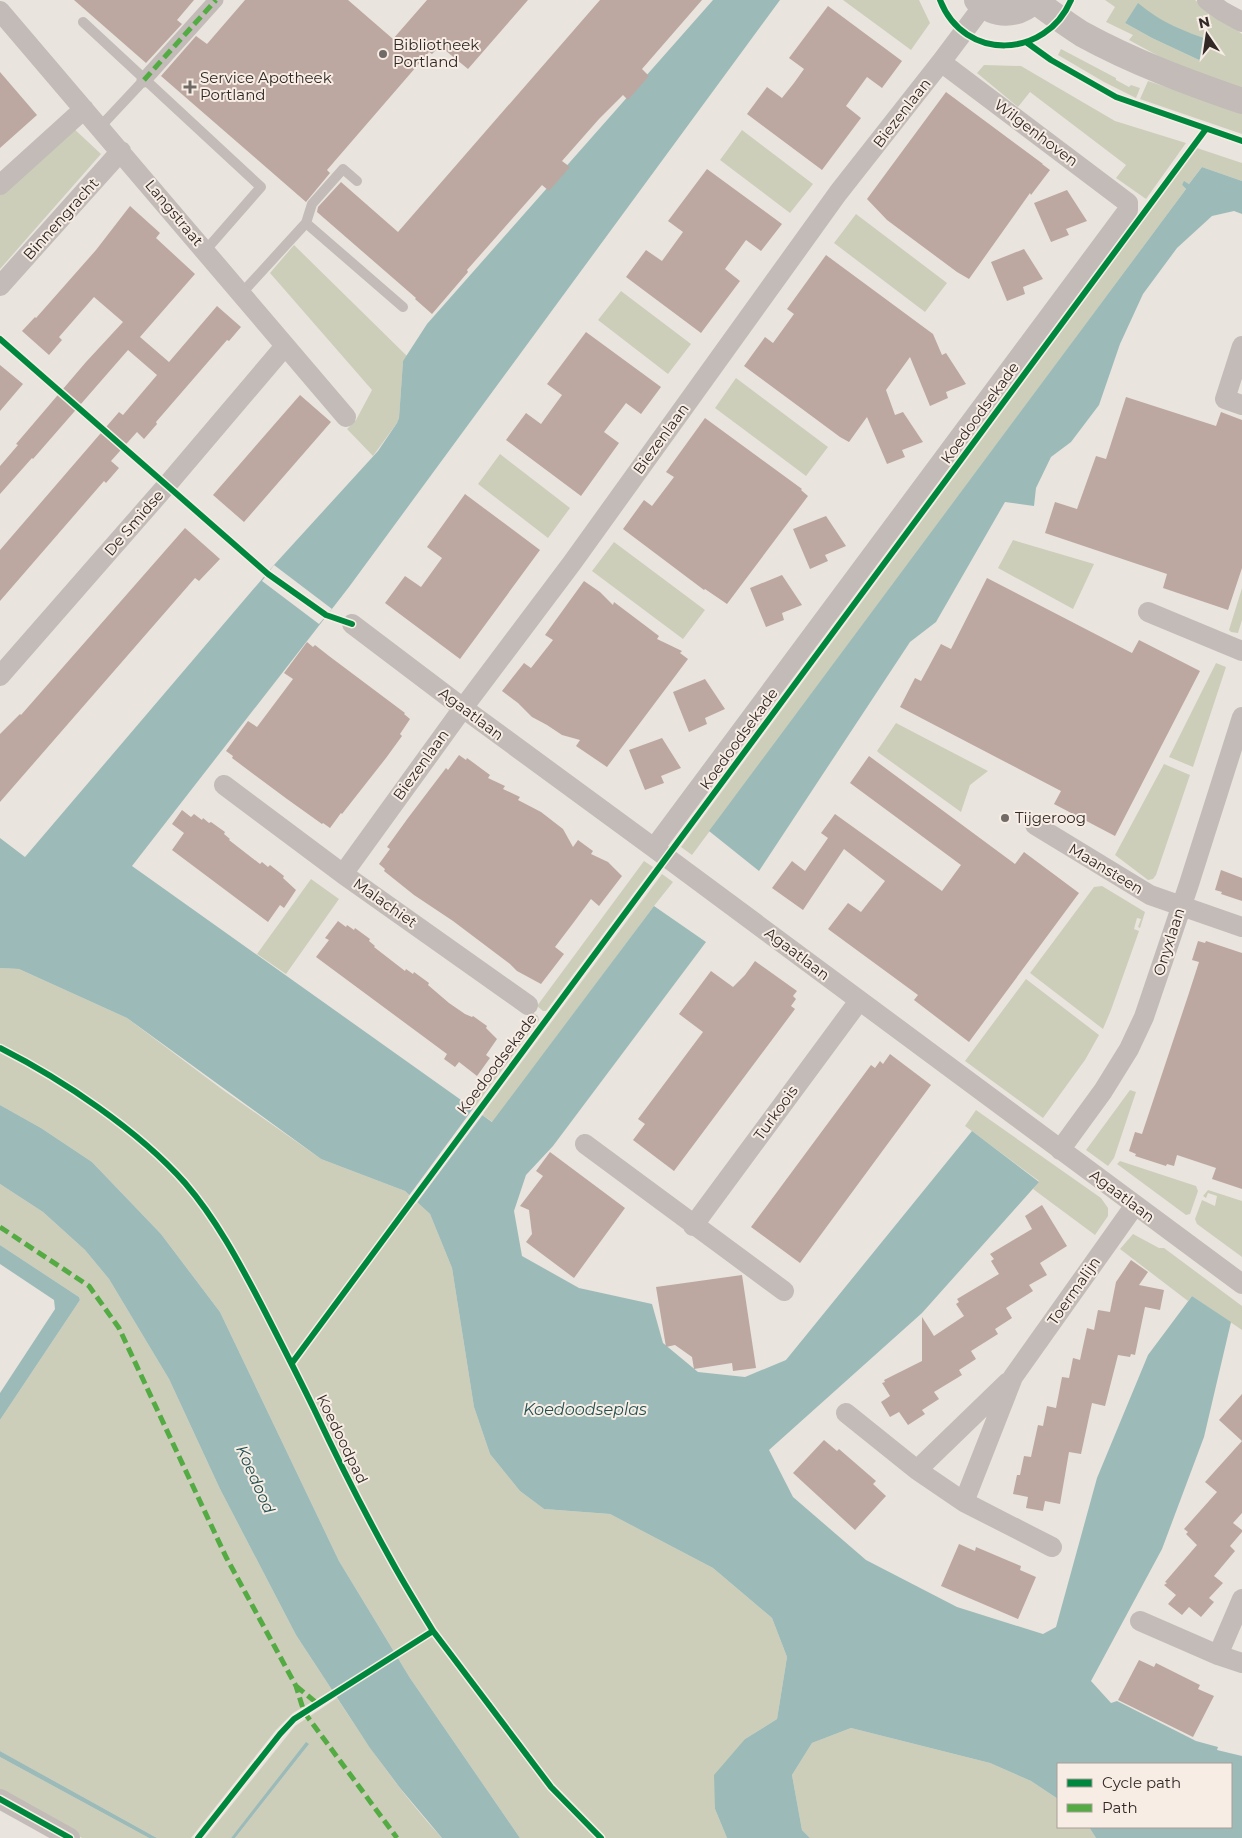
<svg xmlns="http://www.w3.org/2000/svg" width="1242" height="1838" font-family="Montserrat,sans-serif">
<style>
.green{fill:#ccceb9;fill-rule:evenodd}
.water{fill:#9cbbb8}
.pier{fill:#eae4de}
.building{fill:#bca8a1}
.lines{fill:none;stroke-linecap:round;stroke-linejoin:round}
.service{stroke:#c2bbb7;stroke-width:10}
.pedestrian{stroke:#c2bbb7;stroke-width:15}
.minor{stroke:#c2bbb7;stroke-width:20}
.tertiary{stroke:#c2bbb7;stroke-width:26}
.quiet{stroke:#54ab44;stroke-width:5;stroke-dasharray:10 5;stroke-linecap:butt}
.cycleway-casing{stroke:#f7ede5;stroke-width:9}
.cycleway{stroke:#00873e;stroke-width:6}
.poi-dot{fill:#726a66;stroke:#f7ede5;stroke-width:2}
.labels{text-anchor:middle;stroke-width:4;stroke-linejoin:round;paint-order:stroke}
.poi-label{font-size:15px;fill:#322926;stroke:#f7ede5;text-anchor:start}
.street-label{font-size:15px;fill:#322926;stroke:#f7ede5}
.water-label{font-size:16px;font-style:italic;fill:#205050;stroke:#f7ede5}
</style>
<rect width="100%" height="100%" fill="#eae4de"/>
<path class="green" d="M843 0H919L930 23 911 50Z
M1105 0H1195L1242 34V89L1173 64 1129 40 1133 35 1106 22 1115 7ZM1138 4 1156 18 1186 32 1213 41 1199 60 1152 38 1125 23Z
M1061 49 1116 78V80L1129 87 1131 85 1140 88 1136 98 1104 82 1058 55Z
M984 65 1021 66 1115 121 1186 143 1146 199 1116 178 1126 165 1030 92 1018 107 977 73Z
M1148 81 1242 112V134L1140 99Z
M71 126 101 154 0 269V192Z
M742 130 813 184 790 213 720 160Z
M1197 148 1242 163V181L1202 167 1189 184 1185 182 1182 185 1186 189 692 855 681 847Z
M856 214 947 283 925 312 834 243Z
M294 245 407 356 403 361 399 418 397 423 373 456 347 429 356 420 372 390 270 273Z
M621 291 691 344 668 374 598 320Z
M736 378 828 447 806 476 715 408Z
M500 454 570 508 548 538 478 484Z
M1013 540 1094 564 1073 609 998 568Z
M614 542 705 610 683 639 592 571Z
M1242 588V620L1238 633 1231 632 1229 630Z
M1216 663 1226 667 1193 767 1169 757Z
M896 723 988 771 970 785 961 812 879 753 877 751Z
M1164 764 1190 775 1156 875 1153 879 1148 880 1115 855Z
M644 861 653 867 546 1011H543L537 1006Z
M662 874 673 882 654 906 493 1122 482 1115Z
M311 879 339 899 286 974 257 954Z
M1102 886 1145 912 1140 928 1138 927 1141 919 1137 918 1134 929 1139 931 1111 1010 1103 1029 1030 973 1094 887Z
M0 968 19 969 127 1018 223 1090 321 1159 405 1191 430 1214 452 1268 474 1407 490 1454 520 1491 544 1509 610 1514 713 1568 772 1618 787 1657 777 1719 745 1739 715 1809 727 1838H520L410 1678 339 1561 220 1312 161 1234 92 1162 41 1128 0 1105Z
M1026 979 1099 1035 1085 1060 1043 1118 965 1061Z
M532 1012 538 1016 539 1020 474 1108 466 1103Z
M1130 1090 1136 1092 1114 1158 1108 1166 1086 1150Z
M976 1110 1101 1198 1108 1208V1216L1095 1235 1033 1189 1039 1181 965 1126Z
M1120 1161 1196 1186 1198 1191 1190 1214 1186 1215 1117 1164Z
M0 1184 43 1212 85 1250 109 1279 169 1379 220 1489 296 1635 332 1690 293 1713 276 1730 191 1838H157L0 1751V1420L80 1300 79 1297 0 1245Z
M1208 1190 1242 1201V1257L1197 1224 1195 1219 1202 1200 1215 1206 1217 1196 1208 1193 1206 1198 1203 1196Z
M1133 1234 1159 1248H1164L1242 1306V1330L1192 1296 1188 1301 1120 1249Z
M337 1698C369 1747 402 1795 442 1838H235L309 1744 231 1838H205L295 1726Z
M851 1728 990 1763 1031 1781 1058 1799V1827H1089L1096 1838H810L802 1830 792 1775 812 1743Z
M0 1757 149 1838H82L0 1792Z"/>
<path class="water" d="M713 0H780L349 587 132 866 492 1122 654 906 706 942 553 1146 526 1175 514 1211 522 1256 579 1288 652 1304 663 1343 698 1372 745 1377 786 1360 972 1131 1039 1182 922 1313 769 1450 793 1497 866 1560 957 1607 1043 1634 1056 1627 1097 1478 1148 1355 1192 1296 1231 1322 1204 1437 1162 1549 1091 1681 1111 1703 1117 1701 1196 1741 1218 1747 1217 1750 1242 1756V1838H1096L1089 1827H1231V1764H1058V1799L1031 1781 990 1763 851 1728 812 1743 792 1775 802 1830 810 1838H727L715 1809 714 1775 745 1739 777 1719 787 1657 772 1618 713 1568 610 1514 544 1509 520 1491 490 1454 474 1407 452 1268 430 1214 405 1191 321 1159 127 1018 19 969 0 968V838L25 857 274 565 378 451 397 423 399 418 403 361 427 324Z
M1138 3C1162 23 1183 31 1213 41L1199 60 1152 38 1125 23Z
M1202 167 1242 181V214L1234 211 1212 216 1177 248 1143 294 1120 344 1099 405 1071 442 1051 457 1036 488 1034 506 1005 502 936 622 910 642 759 871 709 831 1186 189 1182 185 1184 181 1189 184Z
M0 1105 41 1128 92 1162 161 1234 220 1312 339 1561 410 1678 520 1838H442L400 1788 370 1748 296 1635 220 1489 169 1379 109 1279 85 1250 43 1212 0 1184Z
M0 1245 79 1297 80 1300 0 1420V1393L55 1309 54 1300 0 1264Z
M306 1742 309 1744 235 1838H231Z
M0 1751 157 1838H149L0 1757Z"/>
<path class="pier" d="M274 565 332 609 319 624 262 581Z
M475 1106 484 1113 416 1204 408 1197Z"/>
<path class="building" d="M74 0H194L177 20 182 24 146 63Z
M245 0H348L393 39 427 0H528L468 69 440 46 432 54 429 52 327 170 330 173 306 202 161 76 196 36 207 44Z
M600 0H702L642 69 649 76 628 100 623 95 599 119 562 161 570 167 549 191 542 185 467 270 468 272 432 314 415 299 416 298 317 212 318 207 341 182 398 232Z
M828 6 902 61 882 88 867 77 846 106 861 118 822 170 747 114 767 87 782 98 794 83 804 69 789 58Z
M0 72 37 115 0 148Z
M946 92 1043 164H1042L1050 170 1031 195 1030 193 969 279 957 272 887 220 867 199Z
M707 169 782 224 761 251 746 240 725 269 740 281 701 333 626 277 646 250 662 261 683 232 668 221Z
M1067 190 1087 221 1066 229 1069 235 1051 242 1034 203Z
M130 206 160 233 156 238 195 274 140 337 169 362 217 306 241 327 229 341 227 340 156 422 157 424 144 439 137 432 111 461 119 468 106 483 104 481 0 601V550L119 412 123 415 157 375 128 350 33 459 32 458 0 494V466L18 445 16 444 86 362 123 322 94 297 59 337 62 340 49 355 22 331 35 317 36 318 96 250Z
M1024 249 1043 279 1023 287 1025 294 1007 301 991 262Z
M826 255 933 334 942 355 946 353 966 384 946 392 948 398 930 406 910 357 886 390 895 415 903 412 923 442 902 450 905 457 887 464 867 417 849 442 840 437 744 366 765 337 773 343 794 314 787 309Z
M586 332 661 387 641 414 626 403 604 432 619 443 581 496 506 440 526 413 541 424 562 395 547 384Z
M0 365 23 384 0 411Z
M300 395 331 422 244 522 213 495Z
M1126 397 1216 426 1221 412 1242 420V568L1228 610 1163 588 1167 574 1045 533 1055 502 1077 509 1096 456 1106 459Z
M705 418 802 489 801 490 808 496 727 604 705 589 704 590 623 529 644 500 652 506 674 477 666 472Z
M465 494 540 550 460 659 385 603 405 576 421 587 442 558 427 547Z
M826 516 846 546 825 555 828 561 810 569 793 529Z
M185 528 220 559 199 581 195 578 0 802V734L20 714 21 715Z
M782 575 802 605 782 613 784 620 766 627 750 588Z
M987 578 1132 653 1139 640 1200 671 1115 836 1054 804 1061 791 900 707 915 678 921 681 941 644 951 649Z
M584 581 600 592 613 605 614 602 659 636 657 639 682 651 680 653 688 659 607 767 576 746 580 740 562 735 547 725 532 717 518 703 502 691 524 663 531 668 553 640 545 635Z
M307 642 313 647 315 645 329 656 405 713 404 714 410 719 400 734 402 736 386 758 342 814 341 813 330 828 323 823 322 824 287 799 232 758 233 756 226 751 248 721 257 727 293 679 284 673Z
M705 679 725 709 705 718 707 724 689 732 673 692Z
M662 738 681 768 661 776 664 783 645 790 629 750Z
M459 755 466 760 467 758 490 775 488 778 505 786 503 789 520 797 518 800 541 812 563 829 573 847 578 840 593 851 591 854 608 862 622 876 599 906 591 899 574 922 555 947 564 954 541 984 517 971 510 964 453 921 414 895 384 871 385 869 379 864 390 849 387 847 408 818 446 768 448 770Z
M869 756 1015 864 1024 852 1079 893 969 1042 914 1000 918 995 828 929 848 903 861 912 885 881 844 849 803 910 772 888 792 861 805 871 828 838 821 833 835 814 942 891 961 865 850 783Z
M182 810 191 817 194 814 202 820 203 818 209 823 211 822 225 832 224 834 230 839 229 840 260 864 262 862 268 867 270 865 284 876 283 878 296 890 284 908 280 905 268 922 172 850 184 833 172 824Z
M1221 870 1242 878V901L1221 894 1222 892 1215 890Z
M338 921 346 927 347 925 354 930 355 928 370 939 369 941 375 946 374 947 405 971 406 969 413 974 414 972 429 983 428 985 449 1003 465 1014 472 1017 473 1016 487 1026 486 1028 497 1039 486 1055 490 1058 477 1076 459 1062 455 1067 444 1059 447 1054 316 957 329 940 325 938Z
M1198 941 1205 943 1206 941 1242 953V1189L1212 1179 1216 1168 1177 1155 1174 1166 1167 1164 1166 1166 1135 1156 1136 1154 1129 1151 1135 1132 1142 1134 1188 996 1199 962 1192 960Z
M755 961 797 991 793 996 796 999 791 1006 795 1009 674 1171 633 1140 645 1124 638 1119 703 1032 679 1014 711 971 733 987 745 975Z
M890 1054 931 1085 800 1263 751 1227 871 1065 875 1068 880 1061 883 1064Z
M550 1152 625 1208 574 1278 526 1242 532 1234 529 1210 520 1206 543 1176 536 1171Z
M1042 1205 1067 1246 1040 1263 1047 1275 1029 1285 1033 1291 1006 1308 1012 1318 995 1329 998 1334 971 1351 976 1359 959 1370 962 1375 934 1392 939 1399 922 1410 925 1414 908 1425 899 1412 890 1417 881 1402 890 1396 882 1383 885 1382 884 1380 922 1361V1317L934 1336 964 1316 956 1304 959 1302 957 1299 999 1274 991 1261 994 1259 990 1254 1032 1229 1025 1216Z
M1131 1260 1148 1272 1139 1285 1164 1290 1160 1310 1145 1307 1135 1355 1131 1354 1130 1357 1118 1355 1105 1406 1092 1403 1081 1454 1069 1452 1060 1504 1045 1501 1043 1511 1026 1508 1028 1497 1013 1494 1017 1475H1020L1024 1456 1031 1457 1038 1425 1043 1426 1047 1406 1056 1408 1062 1377 1069 1378 1073 1358 1080 1360 1087 1328 1094 1330 1098 1310 1110 1312 1116 1282Z
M742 1275 756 1368 733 1371 732 1363 694 1369 692 1357 675 1345 666 1347 656 1287Z
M1242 1394V1513L1233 1523 1242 1530V1532L1230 1546 1235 1551 1214 1576 1223 1583 1209 1598 1214 1602 1201 1617 1189 1607 1182 1615 1168 1604 1176 1595 1164 1585 1167 1583 1165 1582 1197 1545 1186 1534 1188 1532 1184 1529 1217 1492 1205 1482 1242 1441 1219 1420Z
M824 1440 837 1451 839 1449 876 1481 873 1484 886 1496 855 1530 793 1473Z
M959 1544 975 1551 976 1547 1009 1561 1021 1566 1020 1570 1036 1577 1018 1619 941 1586Z
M1139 1660 1154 1667 1156 1663 1200 1685 1198 1689 1214 1696 1193 1737 1118 1700Z"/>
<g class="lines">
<path class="service" d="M83 22 261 187 205 251
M100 127 144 80
M306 223 403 307
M241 294 306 223 312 204 343 169 357 181"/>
<path class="pedestrian" d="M144 80 216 0"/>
<path class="minor" d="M1207 0 1222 11 1242 22
M0 11 346 417
M0 185 84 109
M0 286 121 151
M1242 346 1225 399 1242 405
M1148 612 1242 651
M352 624 463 708 654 848 1242 1284
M0 676 167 485 285 346
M224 785 343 874 528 1005
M1035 825 1150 895 1242 927
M654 848 1128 210V203L941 62
M343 874 463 708 572 563 838 193 941 62 983 6
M585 1144 784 1291
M1060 1150 1103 1091 1129 1049 1144 1017 1189 884 1242 717
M693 1226 859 1001
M846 1413 917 1470 964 1502 1052 1547
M917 1470 1008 1382
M964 1502 1013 1377 1135 1205
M1140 1621 1218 1655 1242 1663
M1218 1655 1242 1599
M0 1799 70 1838"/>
<path class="tertiary" d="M977 0C995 17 1017 17 1035 0
M1035 1C1050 12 1066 24 1082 34 1133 62 1187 82 1242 101"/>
<path class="quiet" d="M144 80 216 0
M0 1227 89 1286 119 1328 226 1557 296 1686 304 1712 397 1838
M296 1686 318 1704"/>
<g class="cycleway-casing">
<path id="cycleway" d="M940 0C964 62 1046 59 1071 0
M1026 42 1051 60 1116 97 1242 141
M0 339 268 574 326 615 352 624
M0 1048C63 1080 138 1130 185 1183 216 1219 239 1262 261 1304 279 1339 297 1374 314 1409 338 1460 363 1510 391 1560 404 1584 419 1608 433 1631L294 1719 280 1734 198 1838
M292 1363 1206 129
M433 1631 551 1787 601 1838
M0 1799 70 1838"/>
</g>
<use href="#cycleway" class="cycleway"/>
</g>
<g class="poi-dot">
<circle cx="383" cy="54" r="5"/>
<path d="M187.5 79.5h5v5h5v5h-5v5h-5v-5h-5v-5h5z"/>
<circle cx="1005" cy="818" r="5"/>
</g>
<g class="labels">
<g class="poi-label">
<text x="393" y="50">Bibliotheek<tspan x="393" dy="17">Portland</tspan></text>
<text x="200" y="83">Service Apotheek<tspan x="200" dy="17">Portland</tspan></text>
<text x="1015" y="823">Tijgeroog</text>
</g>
<g class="street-label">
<text transform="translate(902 113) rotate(-52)" y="5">Biezenlaan</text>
<text transform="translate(1036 133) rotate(37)" y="5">Wilgenhoven</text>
<text transform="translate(174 213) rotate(50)" y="5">Langstraat</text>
<text transform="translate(61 219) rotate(-48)" y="5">Binnengracht</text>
<text transform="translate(980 413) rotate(-54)" y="5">Koedoodsekade</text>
<text transform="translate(661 439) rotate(-54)" y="5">Biezenlaan</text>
<text transform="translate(134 523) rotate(-49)" y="5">De Smidse</text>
<text transform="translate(471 714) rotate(37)" y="5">Agaatlaan</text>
<text transform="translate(739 739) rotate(-54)" y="5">Koedoodsekade</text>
<text transform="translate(421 765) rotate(-54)" y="5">Biezenlaan</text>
<text transform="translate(1106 869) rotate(31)" y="5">Maansteen</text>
<text transform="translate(385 903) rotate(35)" y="5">Malachiet</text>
<text transform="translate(1169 942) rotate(-72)" y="5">Onyxlaan</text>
<text transform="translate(797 954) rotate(37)" y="5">Agaatlaan</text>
<text transform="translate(497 1064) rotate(-53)" y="5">Koedoodsekade</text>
<text transform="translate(776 1113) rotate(-54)" y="5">Turkoois</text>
<text transform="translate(1122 1196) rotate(37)" y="5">Agaatlaan</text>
<text transform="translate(1074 1291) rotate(-55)" y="5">Toermalijn</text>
<text transform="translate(342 1439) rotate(64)" y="5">Koedoodpad</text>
</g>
<g class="water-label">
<text x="585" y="1415">Koedoodseplas</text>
<text transform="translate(256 1479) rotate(66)" y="6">Koedood</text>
</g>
</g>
<rect x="1057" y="1763" width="175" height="65" fill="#f7ede5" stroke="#a89f99"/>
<rect x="1067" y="1779" width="25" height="8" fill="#00873e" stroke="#a89f99"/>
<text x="1102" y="1788" font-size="15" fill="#322926">Cycle path</text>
<rect x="1067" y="1804" width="25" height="8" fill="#54ab44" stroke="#a89f99"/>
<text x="1102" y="1813" font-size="15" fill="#322926">Path</text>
<g transform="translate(1207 35) rotate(347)" stroke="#f7ede5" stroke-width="4" paint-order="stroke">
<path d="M0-4L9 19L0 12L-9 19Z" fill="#322926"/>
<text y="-8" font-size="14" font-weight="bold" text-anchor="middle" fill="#322926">N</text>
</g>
</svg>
